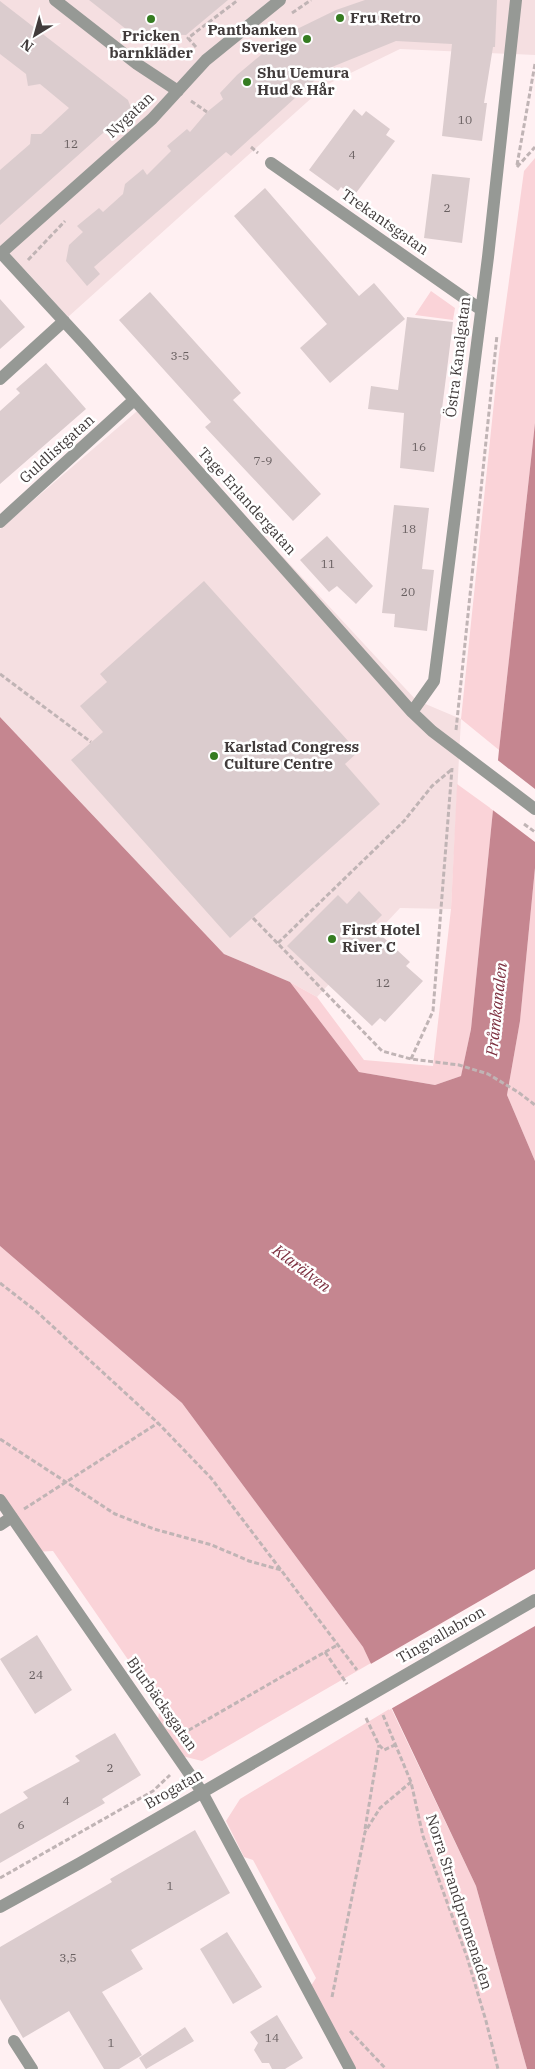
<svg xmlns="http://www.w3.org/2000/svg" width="535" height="2069" font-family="'IBM Plex Serif',serif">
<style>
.built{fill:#f5dfe1}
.green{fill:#fad3d8}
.water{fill:#c58690}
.pier{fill:#fff0f2}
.building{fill:#dbccce}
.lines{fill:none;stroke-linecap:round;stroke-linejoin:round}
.path{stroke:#c0b4b5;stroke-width:3;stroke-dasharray:5 2.5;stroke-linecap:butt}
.minor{stroke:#969995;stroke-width:12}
.poi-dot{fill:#357c21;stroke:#fff;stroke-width:2}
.labels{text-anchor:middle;stroke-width:5;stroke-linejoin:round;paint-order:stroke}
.number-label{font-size:12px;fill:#685f60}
.poi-label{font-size:15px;font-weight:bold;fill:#413b3b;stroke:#fff;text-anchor:start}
.street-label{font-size:15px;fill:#413b3b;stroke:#fff}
.water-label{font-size:16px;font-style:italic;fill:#7d3040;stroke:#fff}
</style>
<rect width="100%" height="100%" fill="#fff0f2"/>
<path class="built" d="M0 0H535V55L400 49 326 85 68 317 27 272 0 251Z
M143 406 416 700 461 719 451 909 400 908 317 997 290 982 224 954 0 717V529Z"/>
<path class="green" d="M535 158V423L499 750 461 719 499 354 524 171Z
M431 291 455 308 453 320 415 315Z
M457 784 493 810 471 1029 461 1076 435 1085 359 1072 290 982 317 997 364 1060 433 1066 451 909Z
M535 868V1161L507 1095 520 1021Z
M0 1246 182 1403 363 1647 371 1663 202 1761 182 1756 158 1719 160 1706 53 1551 35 1552 0 1505Z
M391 1708 476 1886 527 2069H346L307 1992 316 1978 253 1860 244 1857 226 1821 240 1799Z"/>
<path class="water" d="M535 423V868L520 1021 507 1095 535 1161V2069H527L476 1886 363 1647 182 1403 0 1246V717L224 954 290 982 359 1072 435 1085 461 1076 471 1029 499 750Z"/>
<path class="pier" d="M495 758 535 789V842L490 808Z
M535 1569V1626L389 1710 369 1665Z"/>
<path class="building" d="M89 0H228L186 35 131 33Z
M365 0H497L495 47H493L484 103H487L482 141 442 136 452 44 396 41 327 69 231 156 226 152 94 267 100 274 87 286 66 261 69 245 83 232 77 226 99 208 103 212 123 194 125 184 143 169 147 175 171 151 167 146 187 129 190 132 207 112 223 99 220 93 237 75 274 44 295 30 336 10Z
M0 1 128 100 131 108 0 225V170L30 144 31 134H41L69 108 40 84 28 86 26 74 0 54Z
M354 109 362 116 366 111 390 129 386 135 395 141 353 197 341 187 338 191 309 170Z
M432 174 470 178 462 243 424 238Z
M265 188 359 296 374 283 405 319 330 383 300 348 327 324 234 216Z
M150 292 241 393 233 400 321 494 293 521 205 427 211 422 119 320Z
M0 299 25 327 0 349Z
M407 317 453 322 434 472 400 468 404 413 368 409 371 386 398 390Z
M46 363 86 409 0 484V411L20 393 16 389Z
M394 505 429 508 422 569 434 570 427 631 394 627 395 614 382 613Z
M327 536 373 586 356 604 337 586 329 592 300 560Z
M204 581 358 752 345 764 380 804 230 938 71 760 103 732 80 706 107 682 100 674Z
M359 891 382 915 371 926 410 962 406 966 423 981 385 1022 380 1018 372 1026 287 946 338 895 347 904Z
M37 1635 72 1690 35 1714 0 1659Z
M115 1733 141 1775 102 1799 105 1803 0 1863V1814L28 1798 23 1792 80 1761 75 1756Z
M195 1830 230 1893 131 1950 143 1969 102 1992 142 2055 119 2069H104L69 2011 23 2038 0 1999V1947L112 1882 110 1879Z
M227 1932 262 1987 233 2004 200 1949Z
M277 2015 303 2058 285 2069H272L269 2063H262L254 2050 258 2043 250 2032Z
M185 2027 194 2041 146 2069 139 2058Z"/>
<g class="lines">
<path class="path" d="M292 13 311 0
M196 47 188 38 238 0
M191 101 207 112
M251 147 258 153
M517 165 535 64
M517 167 535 147
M28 260 65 221
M0 674 91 742
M456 730 497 335
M524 824 535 832
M253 918 382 1051 411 1059 459 1065 488 1074 518 1092 535 1105
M278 943 404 821 432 786 451 770
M411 1059 433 1011 452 768
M0 1283 36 1311 158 1423 211 1478 357 1670
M0 1439 115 1514 154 1529 212 1545 249 1561 281 1570
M24 1509 158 1423
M325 1652 347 1684
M383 1715 411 1782 423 1836 467 1957 486 2021 498 2069
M366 1718 379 1745 384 1750 397 1744
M182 1734 339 1644
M365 1829 379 1745
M0 1878 153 1791 170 1775
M332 1997 365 1832 380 1808 411 1782
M350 2031 386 2069"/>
<path class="minor" d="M55 0 137 64 178 91
M271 163 480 309
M1 253 84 343 412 712 432 731 535 809
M0 254 152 119 206 60 280 0
M0 379 64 321
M0 522 134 400
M412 712 434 681 488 257 516 0
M0 1500 202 1792 350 2069
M0 1525 12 1517
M0 1907 80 1863 535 1600
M14 2041 32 2069"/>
</g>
<g class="poi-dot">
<circle cx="340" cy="18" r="5"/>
<circle cx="151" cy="19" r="5"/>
<circle cx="307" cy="39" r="5"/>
<circle cx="247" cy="82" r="5"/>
<circle cx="214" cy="756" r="5"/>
<circle cx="332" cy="939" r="5"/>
</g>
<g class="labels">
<g class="number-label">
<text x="465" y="124">10</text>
<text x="71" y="148">12</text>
<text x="352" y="159">4</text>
<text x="447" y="212">2</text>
<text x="180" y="360">3-5</text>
<text x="419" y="451">16</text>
<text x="263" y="465">7-9</text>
<text x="409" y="533">18</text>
<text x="328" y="568">11</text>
<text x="408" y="596">20</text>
<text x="383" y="987">12</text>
<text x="36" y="1679">24</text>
<text x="110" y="1772">2</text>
<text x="66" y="1805">4</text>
<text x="21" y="1829">6</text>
<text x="170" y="1890">1</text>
<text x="68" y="1962">3,5</text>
<text x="272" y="2042">14</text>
<text x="111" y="2047">1</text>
</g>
<g class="poi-label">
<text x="350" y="23">Fru Retro</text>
<text x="297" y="35" text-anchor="end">Pantbanken<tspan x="297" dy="17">Sverige</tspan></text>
<text x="151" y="41" text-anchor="middle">Pricken<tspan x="151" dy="17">barnkläder</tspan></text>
<text x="257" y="78">Shu Uemura<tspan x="257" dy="17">Hud &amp; Hår</tspan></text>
<text x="224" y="752">Karlstad Congress<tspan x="224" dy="17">Culture Centre</tspan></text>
<text x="342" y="935">First Hotel<tspan x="342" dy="17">River C</tspan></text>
</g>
<g class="street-label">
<text transform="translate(130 115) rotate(-43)" y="5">Nygatan</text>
<text transform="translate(385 222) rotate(35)" y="5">Trekantsgatan</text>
<text transform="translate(458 357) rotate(-83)" y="5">Östra Kanalgatan</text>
<text transform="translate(57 449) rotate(-42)" y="5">Guldlistgatan</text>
<text transform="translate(247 501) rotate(48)" y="5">Tage Erlandergatan</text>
<text transform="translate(441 1635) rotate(-30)" y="5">Tingvallabron</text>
<text transform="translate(162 1704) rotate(55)" y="5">Bjurbäcksgatan</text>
<text transform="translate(174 1789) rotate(-30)" y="5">Brogatan</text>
<text transform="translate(459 1902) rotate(72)" y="5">Norra Strandpromenaden</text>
</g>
<g class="water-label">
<text transform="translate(496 1009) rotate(-84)" y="6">Pråmkanalen</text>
<text transform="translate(302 1268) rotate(37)" y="6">Klarälven</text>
</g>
</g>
<g transform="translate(35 35) rotate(217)" stroke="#ffffff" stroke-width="4" paint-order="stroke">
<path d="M0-4L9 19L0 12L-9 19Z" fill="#413b3b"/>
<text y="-8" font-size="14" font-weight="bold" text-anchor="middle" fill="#413b3b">N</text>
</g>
</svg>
